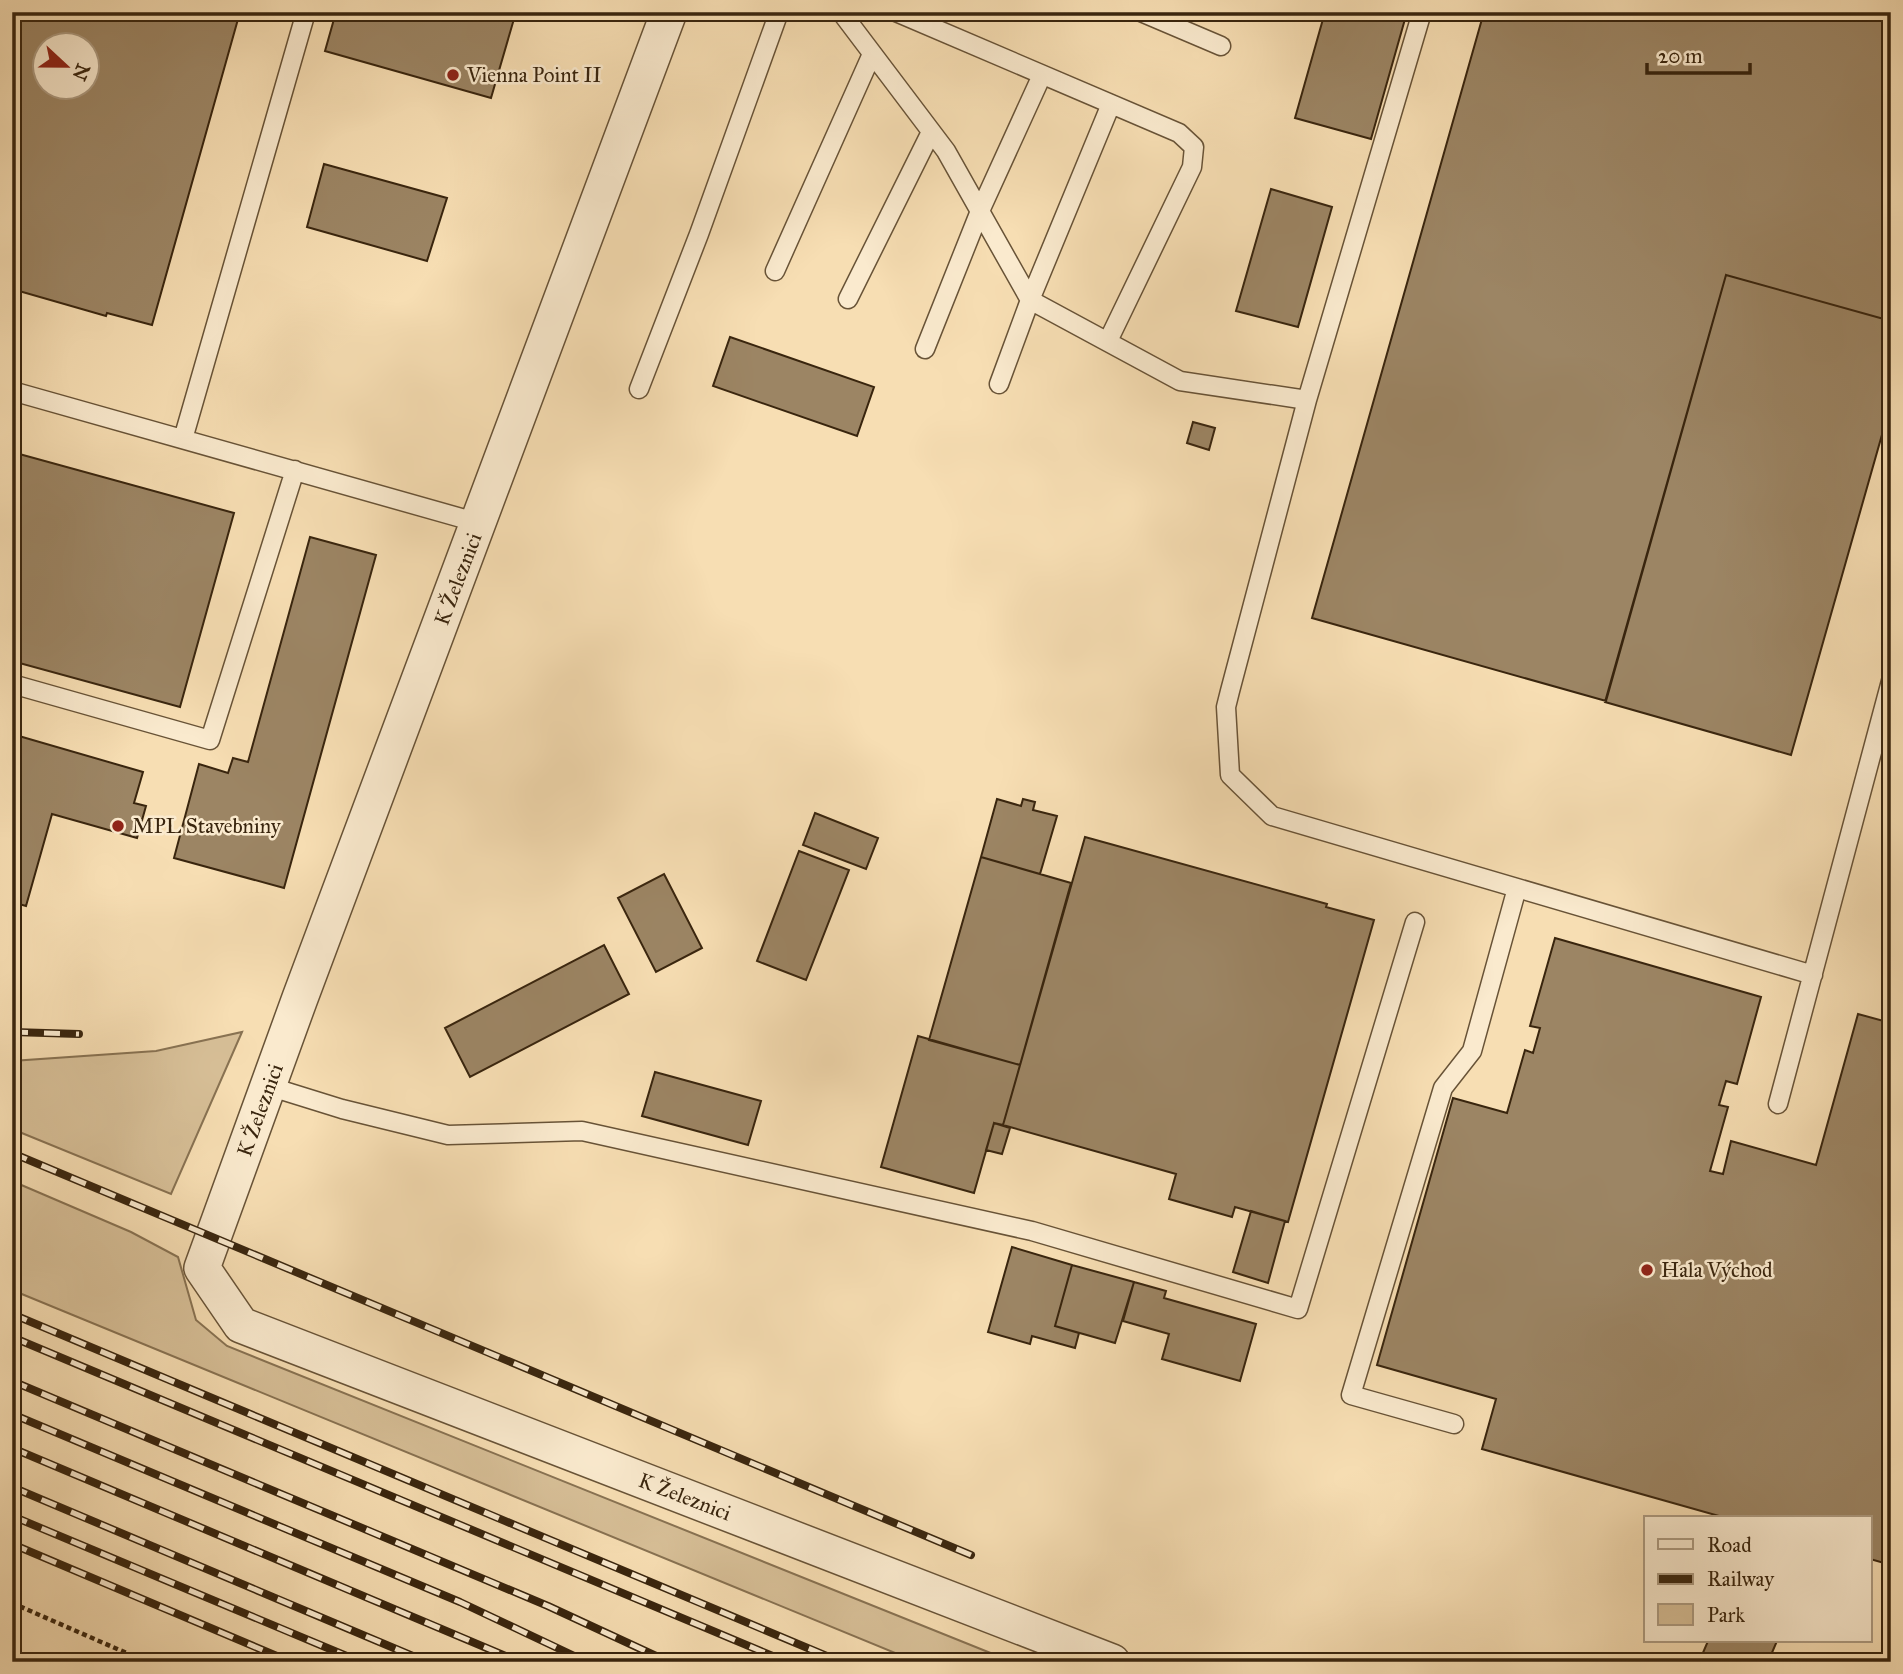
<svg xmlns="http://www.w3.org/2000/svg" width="1903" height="1674" font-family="'IM FELL Great Primer',serif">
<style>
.green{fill:#d7bf97;stroke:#887252;stroke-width:2}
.building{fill:#9c8564;stroke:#39250e;stroke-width:2;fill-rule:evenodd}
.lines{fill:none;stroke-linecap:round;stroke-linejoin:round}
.lane-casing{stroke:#685337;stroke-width:21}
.street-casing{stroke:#685337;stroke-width:38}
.path{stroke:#39250e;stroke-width:4.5;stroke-dasharray:5 3.5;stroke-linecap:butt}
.lane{stroke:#faeace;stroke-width:18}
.street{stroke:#faeace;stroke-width:35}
.rail-casing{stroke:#39250e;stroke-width:8}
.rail{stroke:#faeace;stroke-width:5;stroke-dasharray:16;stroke-linecap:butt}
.poi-dot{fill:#8f2418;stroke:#faeace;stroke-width:2.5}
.labels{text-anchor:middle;stroke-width:5;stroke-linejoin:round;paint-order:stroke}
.poi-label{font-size:21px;fill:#39250e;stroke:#faeace;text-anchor:start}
.street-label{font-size:21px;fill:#39250e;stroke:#faeace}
</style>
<rect width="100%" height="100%" fill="#f7deb3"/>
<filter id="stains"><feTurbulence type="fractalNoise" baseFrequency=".00286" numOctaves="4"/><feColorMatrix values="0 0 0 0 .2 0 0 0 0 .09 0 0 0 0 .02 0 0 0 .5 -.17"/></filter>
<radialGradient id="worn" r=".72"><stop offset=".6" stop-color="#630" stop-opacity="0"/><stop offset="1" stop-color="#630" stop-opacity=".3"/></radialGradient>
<path class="green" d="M242 1032 171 1194 12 1129V1061L156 1051Z
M12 1181 131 1232 178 1257 196 1320 227 1346 1013 1662H917L12 1290Z"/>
<path class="building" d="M12 12H240L152 325 107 313 106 316 12 289ZM46 46H88V88H46Z
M336 12H516L491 98 325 51Z
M1325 12H1407L1371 139 1295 118Z
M1484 12H1891V321L1726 275 1606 701 1312 618Z
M324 164 447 198 427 261 307 227Z
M1271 189 1332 207 1298 327 1236 311Z
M1726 275 1891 321V403L1791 755 1605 702Z
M730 337 874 387 857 436 713 386Z
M1193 422 1215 428 1209 450 1187 443Z
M12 452 234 513 180 707 12 661Z
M310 537 376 555 284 888 174 858 199 764 228 773 233 758 248 762Z
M12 734 143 772 134 803 146 806 137 838 52 814 26 906 12 902Z
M997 799 1021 806 1023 799 1035 802 1033 810 1057 816 1040 874 981 857Z
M815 813 878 838 866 869 803 845Z
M1085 837 1327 904 1326 907 1374 920 1288 1222 1235 1207 1232 1217 1169 1199 1176 1174 1003 1125Z
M799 851 849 870 806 980 757 961Z
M981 857 1071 883 1020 1065 929 1040Z
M664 874 702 948 656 972 618 898Z
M1555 938 1761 997 1737 1084 1726 1081 1719 1105 1728 1107 1710 1171 1723 1174 1731 1141 1816 1165 1858 1014 1891 1023V1565L1870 1559V1518H1726L1482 1449 1496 1399 1377 1365 1453 1098 1507 1113 1525 1050 1533 1053 1540 1028 1530 1026Z
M604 945 629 994 470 1077 445 1028Z
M918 1036 1020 1065 1003 1125 994 1123 974 1193 881 1167Z
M655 1072 761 1101 748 1145 642 1116Z
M994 1123 1010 1128 1002 1154 986 1150Z
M1251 1211 1285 1221 1268 1283 1233 1272Z
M1012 1247 1072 1265 1055 1326 1079 1333 1075 1348 1032 1336 1030 1344 988 1332Z
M1072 1265 1134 1282 1115 1343 1055 1326Z
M1134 1282 1166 1291 1164 1298 1256 1324 1240 1381 1162 1359 1169 1334 1123 1321Z
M1708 1641H1777L1768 1662H1699Z"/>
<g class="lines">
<g class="lane-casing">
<path id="lane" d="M841 12 946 151 1030 300 1180 381 1307 400
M896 12 1179 133 1194 147 1192 167 1108 341
M1141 12 1221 46
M1422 12 1307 400 1230 691 1226 707 1230 775 1272 816 1813 975
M775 271 872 54
M848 299 931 132
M925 349 980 211 1042 75
M999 384 1030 300 1111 104
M639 389 699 234 779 12
M12 391 479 523
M183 439 306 12
M12 684 210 740 295 470
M268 1086 342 1109 448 1135 582 1131 1032 1231 1298 1309 1415 922
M1778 1104 1891 681
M1454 1424 1351 1395 1443 1088 1472 1051 1517 888"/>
</g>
<g class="street-casing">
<g id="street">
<path id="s1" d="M669 12 300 998 202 1268 241 1325 1112 1662"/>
</g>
</g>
<path class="path" d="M12 1603 147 1662
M121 1662 125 1653"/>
<use href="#lane" class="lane"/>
<use href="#street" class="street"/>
<g class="rail-casing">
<path id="rail" d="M12 1032 79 1034
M12 1153 971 1555
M12 1314 841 1662
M12 1337 787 1662
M12 1381 548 1606 669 1662
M12 1414 460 1602 587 1662
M12 1448 520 1662
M12 1487 427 1662
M12 1516 361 1662
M12 1544 291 1662"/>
</g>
<use href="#rail" class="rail"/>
</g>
<g class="poi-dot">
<circle cx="453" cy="75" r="7"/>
<circle cx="118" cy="826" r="7"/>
<circle cx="1647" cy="1270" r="7"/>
</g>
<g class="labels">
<g class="poi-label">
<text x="467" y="82">Vienna Point II</text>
<text x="132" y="833">MPL Stavebniny</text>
<text x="1661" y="1277">Hala Východ</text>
</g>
<g class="street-label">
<text transform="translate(458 579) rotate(-69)" y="7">K Železnici</text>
<text transform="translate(260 1110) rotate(-70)" y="7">K Železnici</text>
<text dy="7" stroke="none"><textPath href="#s1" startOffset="1885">K Železnici</textPath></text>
</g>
</g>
<rect width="1903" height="1674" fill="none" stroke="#f7deb3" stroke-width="42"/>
<rect x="14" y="14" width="1875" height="1646" fill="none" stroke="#39250e" stroke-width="3.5"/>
<rect x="21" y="21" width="1861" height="1632" fill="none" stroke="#39250e" stroke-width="2"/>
<rect x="1644" y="1516" width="228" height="126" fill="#faeace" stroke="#ad9b81" stroke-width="2"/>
<rect x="1658" y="1539" width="35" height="10" fill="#faeace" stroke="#ad9b81" stroke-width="2"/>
<text x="1707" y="1552" font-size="21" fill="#39250e">Road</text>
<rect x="1658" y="1574" width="35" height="10" fill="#39250e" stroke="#ad9b81" stroke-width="2"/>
<text x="1707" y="1586" font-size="21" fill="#39250e">Railway</text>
<rect x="1658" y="1604" width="35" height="21" fill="#d7bf97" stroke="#ad9b81" stroke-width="2"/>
<text x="1707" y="1622" font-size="21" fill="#39250e">Park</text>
<g transform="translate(66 66) rotate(112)"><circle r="33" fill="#faeace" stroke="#ad9b81" stroke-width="2"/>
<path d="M0-5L12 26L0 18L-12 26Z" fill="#8f2418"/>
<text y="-10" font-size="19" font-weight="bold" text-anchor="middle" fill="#39250e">N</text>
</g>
<path d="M1647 63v10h103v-10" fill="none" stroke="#39250e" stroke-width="3.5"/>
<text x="1658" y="63" font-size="21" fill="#39250e" stroke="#faeace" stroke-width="5" paint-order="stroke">20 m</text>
<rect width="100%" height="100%" filter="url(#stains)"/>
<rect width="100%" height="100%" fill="url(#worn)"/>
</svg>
